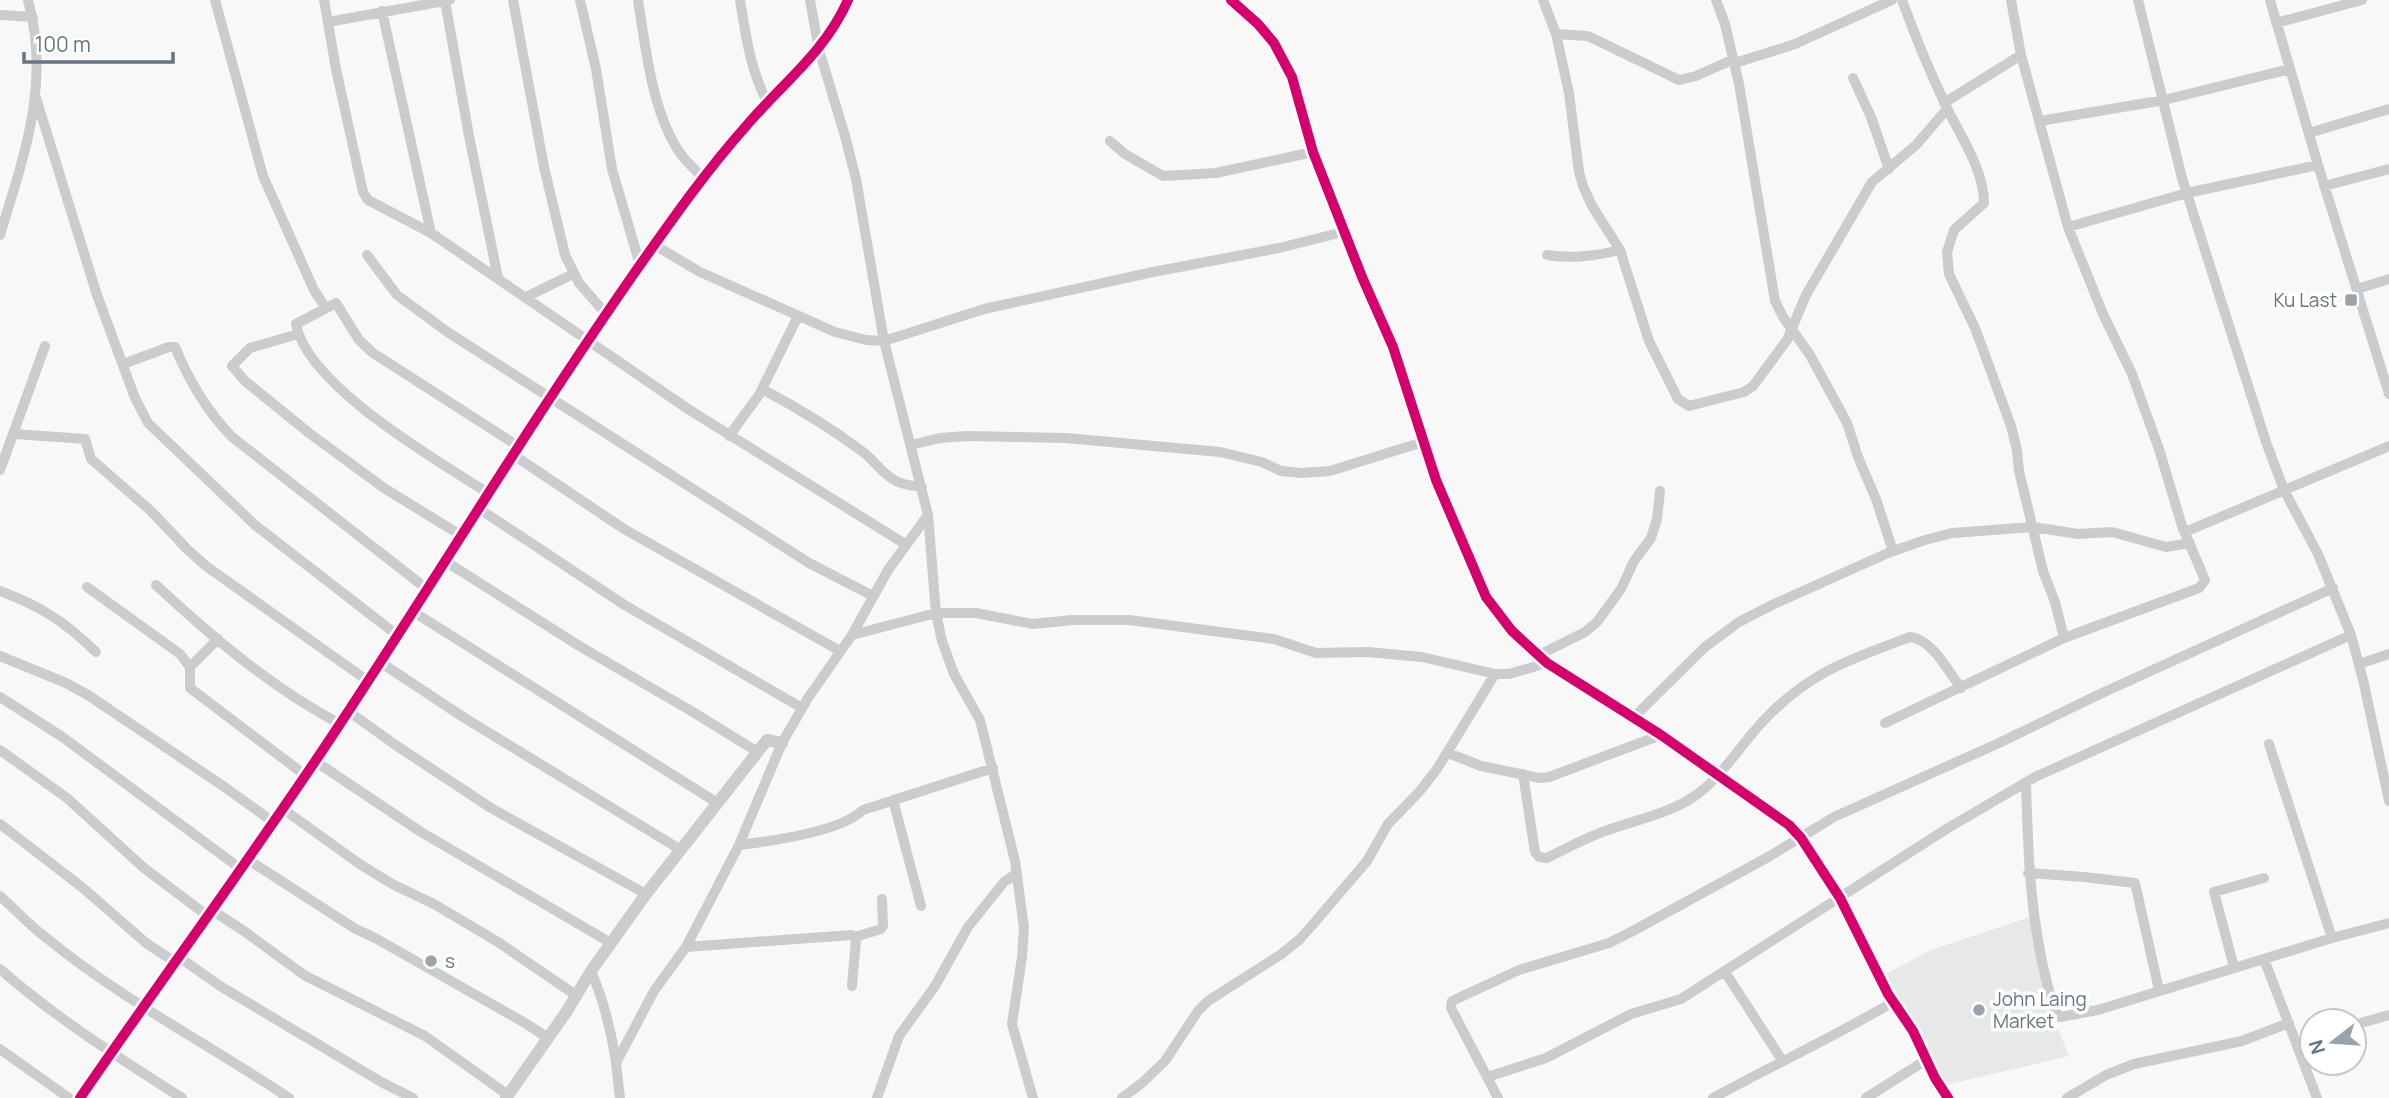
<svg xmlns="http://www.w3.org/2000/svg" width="2389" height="1098" font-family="Manrope,sans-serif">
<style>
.built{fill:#e7e8e8}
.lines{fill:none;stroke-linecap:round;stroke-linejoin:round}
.minor{stroke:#cbcccd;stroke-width:10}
.tertiary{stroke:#cbcccd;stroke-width:12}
.cycleway-casing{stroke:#fff;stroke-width:15}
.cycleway{stroke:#d6006c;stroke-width:10}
.poi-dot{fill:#99a4aa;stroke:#fff;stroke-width:2.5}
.labels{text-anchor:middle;stroke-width:7;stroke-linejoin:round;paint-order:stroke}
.poi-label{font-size:19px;fill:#667680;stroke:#fff;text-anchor:start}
</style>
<rect width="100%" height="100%" fill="#f8f8f8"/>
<path class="built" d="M2030 917 2056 1024 2069 1056 1946 1085 1927 1055 1924 1035 1893 996 1884 975 1931 950Z"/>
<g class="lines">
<path class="minor" d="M215 0 263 176 314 290 325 307
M324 0 336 69 363 192 368 200 431 233 688 409 905 544
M513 0 544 167 565 255 579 283 606 314
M580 0 596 69 612 169 640 265
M638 0C646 49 652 116 683 157 689 164 696 171 702 177
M740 0C746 37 750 68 767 102
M810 0 819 50 845 136 856 179 884 341 928 515 936 613 942 641 954 674 980 720 1015 861 1024 928 1022 957 1012 1024 1033 1098
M1231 0 1258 24 1274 43 1292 77 1313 152 1362 277 1393 347 1436 480 1486 597 1512 631 1547 663 1661 735 1789 825 1801 838 1840 898 1888 994 1913 1031 1935 1078 1948 1098
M1543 0 1556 34 1569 93 1579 172 1583 186 1592 206 1620 250 1649 341 1678 399 1689 406 1744 392 1753 386 1787 340 1806 295 1872 182 1916 145 1947 109
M1716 0 1725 24 1739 84 1775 301 1783 317 1810 355 1847 423 1858 457 1876 499 1893 551
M1902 0C1915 36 1930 72 1946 106 1960 136 1984 169 1984 203L1954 230 1947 252 1949 274 1975 328 2011 426 2017 450 2019 471 2043 571 2055 602 2064 638
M2138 0 2182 178 2266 442 2284 490 2318 554 2351 635 2364 684 2389 801
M2270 0 2318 165 2389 394
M445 1 469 136 498 278
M382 11 431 233
M0 15 33 17
M328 22 450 0
M2276 23 2362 0
M1556 34 1588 36 1679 80 1696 76 1734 59
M819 50 831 32 848 0
M1735 63 1795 44 1892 0
M1853 78 1871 117 1889 169
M36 98 97 295 135 398 148 423 255 525 397 635
M1944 103 2021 55
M2040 121 2164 100 2290 69
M2309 133 2389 109
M1110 141 1125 154 1163 176 1216 173 1313 152
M2324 186 2389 169
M2068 227 2187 193 2318 165
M0 235C24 155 51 84 28 0
M656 246 700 272 835 332 866 340 884 341 984 309 1153 272 1279 248 1343 232
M367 255 397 295 449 333 809 563 873 596
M1547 255C1573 259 1595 256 1620 250
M2357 289 2389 279
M526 297 573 274
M298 334 250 348 232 366 245 381 309 433 384 488 462 536
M123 364 169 347H175C189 381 206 410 232 437L427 589
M762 389C798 408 831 428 863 452 875 461 883 475 896 481 903 485 913 486 922 487
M15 434 85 439 91 459 151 511 188 550 206 566 368 681
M729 436 759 395 798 316
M911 445 940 438 967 436 1066 438 1220 452 1262 462 1281 471 1302 473 1330 471 1423 442
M512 454 624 529 840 651
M0 470 45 346
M488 493C437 460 307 386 296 324L336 303 359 340 373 353 518 446
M478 508 623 604 802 708
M2185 532 2389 446
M445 561 581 647 693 712 756 751
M156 585C212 637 272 688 340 724
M87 587 180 654 190 667
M0 591C42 607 64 621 96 652
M412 611 716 802
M852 635 888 570 928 515
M218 639 190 667V688L305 775
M1539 655 1585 632 1597 622 1621 589 1634 561 1651 538 1657 519 1660 491
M0 656 66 683 88 695 226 788 273 822
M380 662 463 717 681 850
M2359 664 2389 654
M0 697 61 736 241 869
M348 711 397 746 491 808 646 894
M1634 717 1705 647 1739 622 1774 604 1888 553 1925 540 1952 533 2033 527 2078 534 2112 532 2166 547 2190 543
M1885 723 2064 638 2199 588 2205 580 2182 526 2159 449 2132 374 2103 314 2068 227 2021 55 2011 0
M2269 744 2332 938
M0 750 67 798 144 868 209 917
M1448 753 1481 766 1540 778 1549 777 1661 735
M315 761 421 832 611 943
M1523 774 1535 852 1539 857 1547 858C1566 849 1585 838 1605 831 1635 820 1673 813 1699 793 1723 775 1745 739 1767 717 1812 671 1851 659 1910 637 1933 640 1947 670 1961 688
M2026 783C2028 853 2030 919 2048 987 2051 997 2052 1010 2060 1017L2098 1010 2332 938 2389 923
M893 800 921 906
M283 809 361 865 394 885 434 904 498 942 577 996
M0 824 83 888 146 943 175 962
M739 845C771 841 840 832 863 810L993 768
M247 859 354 928 377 939 525 1023 548 1038
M2028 873 2084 877 2135 883 2159 990
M0 896C15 909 28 924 44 936 119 998 208 1044 289 1098
M213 911 244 931 304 975 425 1036 508 1095
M855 937 881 929 883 926 882 899
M686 947 852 935 856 940 852 986
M179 957 220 986 383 1083 413 1098
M2264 959 2317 1098
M2234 967 2214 892 2264 878
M0 969C56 1018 119 1058 182 1098
M591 971C604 1001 611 1030 616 1062
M1725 972 1782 1060
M2354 1025 2389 1015
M2297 1045 2312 1039
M0 1049 69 1098
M1487 1077 1546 1058 1631 1014 1681 999 1948 828 2035 777 2351 635
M620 1098 616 1063 654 991 686 947 739 845 782 743 808 698 852 635 936 613H976L1033 624 1073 620H1129L1274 639 1316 653 1367 652 1422 657 1495 674H1509L1547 663
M877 1098 899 1036 935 986 968 927 1004 882 1017 873
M1122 1098 1142 1083 1165 1061 1198 1011 1208 1001 1280 955 1299 940 1315 922 1367 861 1388 824 1420 791 1437 769 1495 674
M1498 1098 1451 1008 1452 1001 1519 970 1609 943 1631 932 1770 856 1834 817 1999 743 2100 694 2333 588
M1713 1098C1773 1065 1834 1037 1893 1002
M1866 1098 1926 1060
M2067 1098 2106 1075 2134 1064 2242 1041 2289 1023"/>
<path class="tertiary" d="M80 1098 283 809 380 662 540 412 702 177 776 93 819 50
M506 1098 567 1011 591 971 646 894 767 740 782 743"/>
<g class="cycleway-casing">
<path id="cycleway" d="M1231 0 1258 24 1274 43 1292 77 1313 152 1362 277 1393 347 1436 480 1486 597 1512 631 1547 663 1661 735 1789 825 1801 838 1840 898 1888 994 1913 1031 1935 1078 1948 1098
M80 1098C165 974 255 853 338 727 437 577 530 423 633 275 669 224 705 172 747 125 783 83 825 52 848 0"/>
</g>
<use href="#cycleway" class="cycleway"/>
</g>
<g class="poi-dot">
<rect x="2344" y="293" width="14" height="14" rx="3.5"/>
<circle cx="431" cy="961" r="7"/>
<circle cx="1979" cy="1010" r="7"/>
</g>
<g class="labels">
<g class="poi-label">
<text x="2337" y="307" text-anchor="end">Ku Last</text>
<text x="445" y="968">s</text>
<text x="1993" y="1006">John Laing<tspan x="1993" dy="22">Market</tspan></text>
</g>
</g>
<g transform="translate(2333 1042) rotate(253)"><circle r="33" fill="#ffffff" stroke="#c2c8cc" stroke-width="2"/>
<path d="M0-5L12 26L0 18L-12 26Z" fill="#99a4aa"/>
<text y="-10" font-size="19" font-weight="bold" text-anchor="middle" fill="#667680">N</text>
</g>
<path d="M24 52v10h149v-10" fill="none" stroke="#667680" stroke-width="3.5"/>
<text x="35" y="52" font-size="21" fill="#667680" stroke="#ffffff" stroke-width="5" paint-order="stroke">100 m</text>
</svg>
